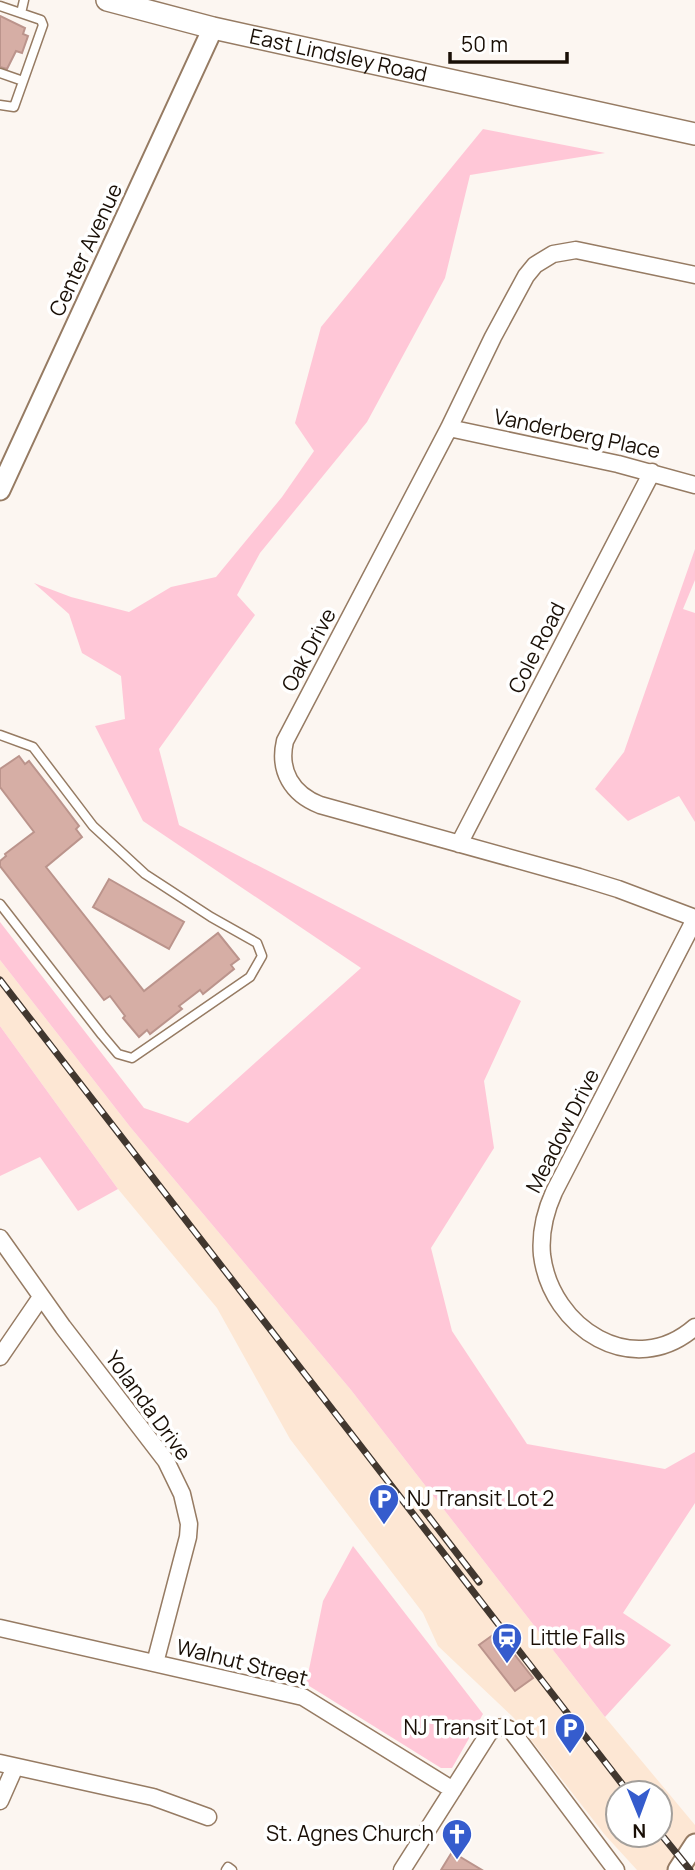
<svg xmlns="http://www.w3.org/2000/svg" width="695" height="1870" font-family="Manrope,sans-serif">
<style>
.built{fill:#fde7d4;fill-rule:evenodd}
.green{fill:#ffc7d7}
.building{fill:#d6aea5;stroke:#bb948c;stroke-width:2}
.lines{fill:none;stroke-linecap:round;stroke-linejoin:round}
.service-casing{stroke:#967b63;stroke-width:11}
.minor-casing{stroke:#967b63;stroke-width:19}
.tertiary-casing{stroke:#967b63;stroke-width:23}
.secondary-casing{stroke:#967b63;stroke-width:24}
.service{stroke:#fff;stroke-width:8}
.minor{stroke:#fff;stroke-width:16}
.tertiary{stroke:#fff;stroke-width:19}
.secondary{stroke:#fff;stroke-width:21}
.rail-casing{stroke:#41372f;stroke-width:7}
.rail{stroke:#fff;stroke-width:4.5;stroke-dasharray:13;stroke-linecap:butt}
.labels{text-anchor:middle;stroke-width:7;stroke-linejoin:round;paint-order:stroke}
.street-label{font-size:21px;fill:#190f06;stroke:#fff}
.poi-label{font-size:21px;fill:#190f06;stroke:#fff;text-anchor:start}
</style>
<rect width="100%" height="100%" fill="#fcf6f1"/>
<path class="built" d="M0 960 131 1128 351 1390 605 1717 695 1825V1870H637L605 1835 514 1718 438 1646 423 1613 290 1439 217 1308 118 1189 0 1026ZM618 1793H660V1835H618Z"/>
<path class="green" d="M483 129 605 153 470 175 445 278 367 422 260 553 237 595 255 615 159 749 179 825 521 1001 484 1081 494 1148 431 1248 452 1331 527 1444 665 1469 695 1452V1503L623 1613 671 1645 605 1717 351 1390 131 1128 0 960V922L144 1108 188 1123 361 968 143 821 95 726 125 719 121 676 82 653 69 614 34 583 71 597 129 612 171 587 216 577 282 497 314 451 295 423 321 327Z
M695 549V580L683 609 695 613V822L679 796 628 821 595 789 624 752Z
M0 1026 118 1189 78 1211 40 1157 0 1176Z
M353 1546 483 1714 452 1768H441L306 1684 323 1601Z"/>
<path class="building" d="M0 16 25 28 23 34 28 36 22 53 16 51 7 69 0 67Z
M19 756 25 764 29 761 54 793 79 826 76 829 82 837 46 867 144 991 218 933 239 959 231 965 234 969 203 994 200 990 179 1006 182 1009 150 1034 147 1030 139 1037 123 1018 125 1016 110 996 104 1000 0 866V861L6 856 5 854 34 832 0 787V769Z
M109 879 184 922 169 949 93 907Z
M497 1632 533 1678 515 1691 479 1645Z
M452 1852 482 1870H441Z"/>
<g class="lines">
<g class="service-casing">
<path id="service" d="M0 6 41 20 43 25 14 107 0 105
M21 13 24 0
M0 73 23 81
M0 735 33 747 93 826 145 874 211 917 257 943 262 956 250 977 132 1058 118 1054 102 1035 0 904
M226 1870 228 1867 232 1870"/>
</g>
<g class="minor-casing">
<path id="minor" d="M695 275 576 250 553 254 535 265 526 276 493 337 449 428 285 741C278 771 292 794 320 805L579 877 618 889 695 918
M449 428 618 464 695 485
M459 844 652 472
M695 919 554 1192C545 1212 540 1233 542 1255 551 1328 633 1381 695 1327
M0 1238 63 1327 166 1461 182 1494 189 1524 188 1537 155 1663
M0 1357 41 1297
M0 1628 303 1697 453 1790
M0 1763 153 1797 208 1817
M0 1801 15 1767
M402 1870 489 1733C496 1727 502 1725 511 1730L616 1870"/>
</g>
<g class="tertiary-casing">
<path id="tertiary" d="M0 490 213 28
M678 1870 695 1844"/>
</g>
<g class="secondary-casing">
<g id="secondary">
<path id="s1" d="M107 0 213 28 695 134"/>
</g>
</g>
<use href="#service" class="service"/>
<use href="#minor" class="minor"/>
<use href="#tertiary" class="tertiary"/>
<use href="#secondary" class="secondary"/>
<g class="rail-casing">
<path id="rail" d="M0 980 629 1793
M413 1496 479 1582
M660 1833 690 1870"/>
</g>
<use href="#rail" class="rail"/>
</g>
<defs>
<g id="parking-pin" transform="scale(1.575)"><path d="M0 17L-7.5 6A9.5 9.5 0 1 1 7.5 6Z" fill="#355ccd" stroke="#fff"/><path d="M-3.5-5.5H1a3.5 3.5 0 0 1 0 7H-1V5.5H-3.5ZM-1-3.4V-.6H.8a1.4 1.4 0 0 0 0-2.8Z" fill="#fff"/></g>
<g id="station-pin" transform="scale(1.575)"><path d="M0 17L-7.5 6A9.5 9.5 0 1 1 7.5 6Z" fill="#355ccd" stroke="#fff"/><path d="M-3-6H3Q5-6 5-4V2Q5 4 3 4L4.5 6H3L1.5 4h-3L-3 6H-4.5L-3 4Q-5 4-5 2V-4Q-5-6-3-6ZM-3.5-4v3h7v-3ZM-3.5 1v1.5H-2V1ZM2 1v1.5H3.5V1Z" fill="#fff"/></g>
<g id="church-pin" transform="scale(1.575)"><path d="M0 17L-7.5 6A9.5 9.5 0 1 1 7.5 6Z" fill="#355ccd" stroke="#fff"/><path d="M-1.2-6h2.4v3.5h3.3v2.4h-3.3V6h-2.4V-.1h-3.3v-2.4h3.3Z" fill="#fff"/></g>
</defs>
<g fill-rule="evenodd">
<use href="#parking-pin" x="384" y="1499"/>
<use href="#station-pin" x="507" y="1638"/>
<use href="#parking-pin" x="570" y="1728"/>
<use href="#church-pin" x="457" y="1834"/>
</g>
<g class="labels">
<g class="street-label">
<text dy="7" stroke="none"><textPath href="#s1" startOffset="238">East Lindsley Road</textPath></text>
<text transform="translate(86 250) rotate(-65)" y="7">Center Avenue</text>
<text transform="translate(577 434) rotate(12)" y="7">Vanderberg Place</text>
<text transform="translate(537 648) rotate(-63)" y="7">Cole Road</text>
<text transform="translate(309 650) rotate(-62)" y="7">Oak Drive</text>
<text transform="translate(563 1131) rotate(-63)" y="7">Meadow Drive</text>
<text transform="translate(148 1406) rotate(54)" y="7">Yolanda Drive</text>
<text transform="translate(242 1663) rotate(14)" y="7">Walnut Street</text>
</g>
<g class="poi-label">
<text x="407" y="1506">NJ Transit Lot 2</text>
<text x="530" y="1645">Little Falls</text>
<text x="547" y="1735" text-anchor="end">NJ Transit Lot 1</text>
<text x="434" y="1841" text-anchor="end">St. Agnes Church</text>
</g>
</g>
<g transform="translate(639 1814) rotate(179)"><circle r="33" fill="#ffffff" stroke="#a39f9b" stroke-width="2"/>
<path d="M0-5L12 26L0 18L-12 26Z" fill="#355ccd"/>
<text y="-10" font-size="19" font-weight="bold" text-anchor="middle" fill="#190f06">N</text>
</g>
<path d="M450 52v10h117v-10" fill="none" stroke="#190f06" stroke-width="3.5"/>
<text x="461" y="52" font-size="21" fill="#190f06" stroke="#ffffff" stroke-width="5" paint-order="stroke">50 m</text>
</svg>
